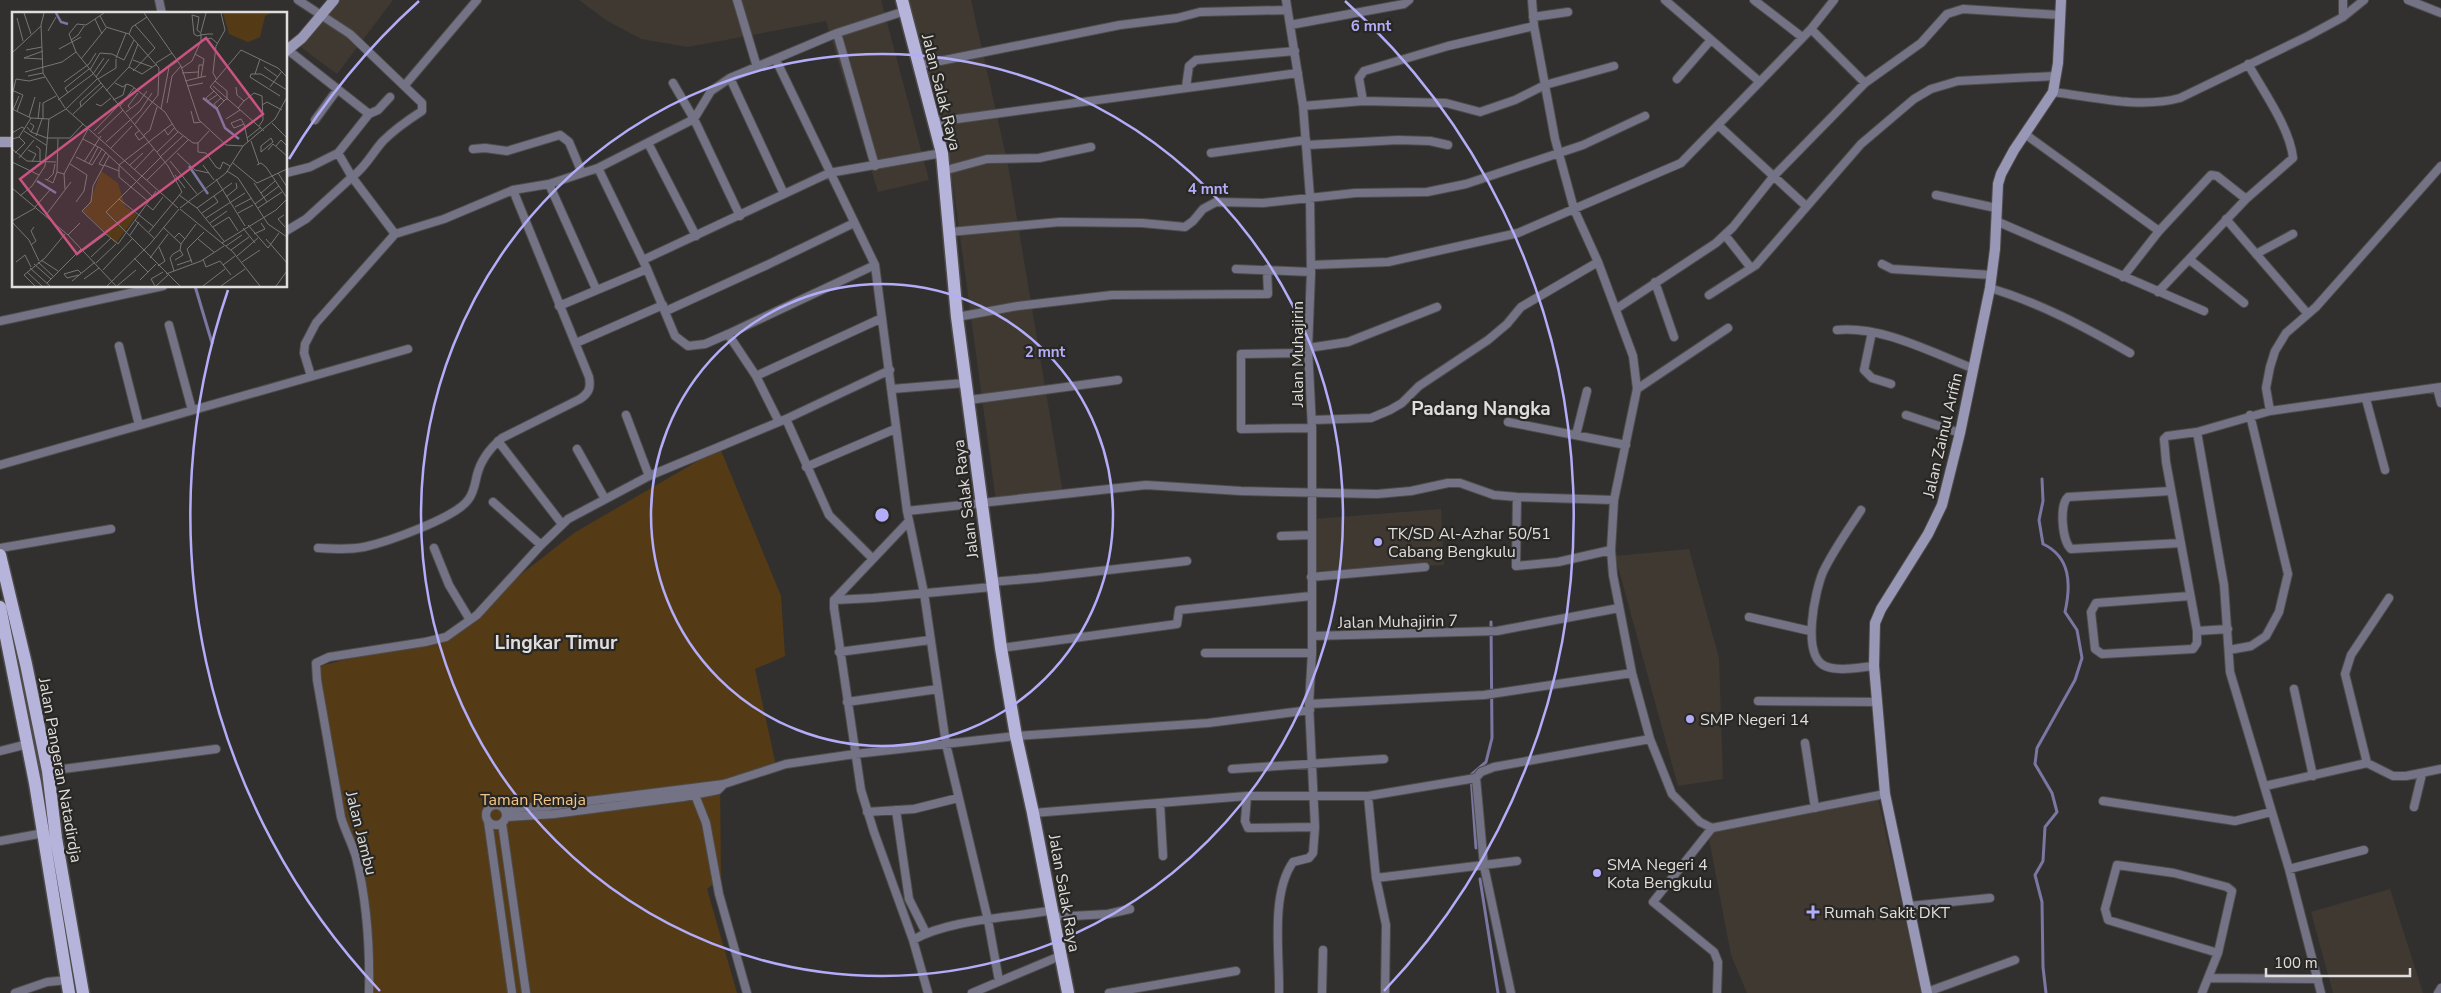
<svg xmlns="http://www.w3.org/2000/svg" width="2441" height="993" font-family="'Nunito Sans',sans-serif">
<style>
.built{fill:#3f3932}
.green{fill:#553b15}
.lines{fill:none;stroke-linecap:round;stroke-linejoin:round}
.stream{stroke:#7a77a2;stroke-width:3}
.street-casing{stroke:#4e4c4a;stroke-width:10}
.secondary-casing{stroke:#4e4c4a;stroke-width:12}
.primary-casing{stroke:#4e4c4a;stroke-width:15}
.street{stroke:#747386;stroke-width:8}
.secondary{stroke:#9997b6;stroke-width:10}
.primary{stroke:#b6b4db;stroke-width:12}
.ring{fill:none;stroke:#b3adf9;stroke-width:2.5}
.poi-dot{fill:#b3adf9;stroke:#282724;stroke-width:2}
.labels{text-anchor:middle;stroke-width:4.5;stroke-linejoin:round;paint-order:stroke}
.street-label{font-size:16px;fill:#e0dedd;stroke:#282724}
.poi-label{font-size:16px;fill:#e0dedd;stroke:#282724;text-anchor:start}
.park-label{font-size:16px;fill:#f4c486;stroke:#282724}
.quarter-label{font-size:19px;font-weight:bold;fill:#e0dedd;stroke:#282724}
.inset-river{fill:none;stroke:#7a77a2;stroke-width:2.5}
.inset-road{fill:none;stroke:#787674;stroke-width:1}
.view{fill:#cb5382;fill-opacity:0.15;stroke:#cb5382;stroke-width:2.5}
.inset-edge{fill:none;stroke:#e0dedd;stroke-width:2.5}
.centre{fill:#b3adf9;stroke:#282724;stroke-width:2.5}
.ring-label{font-size:15px;text-anchor:middle;font-weight:bold;fill:#b3adf9;stroke:#282724;stroke-width:4.5;stroke-linejoin:round;paint-order:stroke}
</style>
<rect width="100%" height="100%" fill="#32302e"/>
<path class="built" d="M328 0H393L337 74 294 42Z
M579 0H881L929 180 878 192 826 21 688 47 641 39 606 20Z
M908 0H971L1008 165 1063 494 996 501 953 184Z
M1441 509 1444 565 1313 571 1314 519Z
M1689 549 1719 658 1723 779 1678 786 1615 556Z
M1878 799 1922 993H1747L1731 955 1709 839 1714 832Z
M2390 889 2423 993H2333L2311 912Z"/>
<path class="green" d="M720 448 781 596 785 656 755 669 776 766 720 783 721 877 707 889 737 993H373L357 873 347 819 323 745 320 666 444 635 574 533Z"/>
<g class="lines">
<path class="stream" d="M195 286 212 343
M2042 479 2043 501 2039 520 2043 544C2071 557 2071 585 2065 612L2077 630 2082 658 2075 680 2037 748 2035 764 2052 793 2057 812 2045 827 2043 861 2035 875 2042 902 2043 967 2046 993
M1476 848 1471 775 1486 762 1492 738 1491 622
M1480 879 1498 993"/>
<g class="street-casing">
<path id="street" d="M159 0 162 14
M298 0 350 34 422 103V111C408 120 395 129 383 141 372 153 366 167 352 177L395 234
M737 0 757 67
M1532 0 1534 26 1555 139 1574 209 1598 262 1633 356 1637 389 1614 500 1611 550 1613 575 1632 673 1650 739 1672 794 1700 822 1712 828 1885 794
M1665 0 1760 82
M1754 0 1802 37
M2408 0 2441 13
M1533 17 1568 12
M2343 17V0
M1290 25 1404 4 1409 0
M1811 29 1865 83
M837 33 875 166
M288 50 369 114
M776 60 875 265 907 511 924 593 946 744 988 920 999 981
M920 65 1120 25 1177 18 1200 12 1287 10
M730 78 784 194
M1677 79 1710 41
M673 83 694 119 740 216
M405 85 477 0
M1186 87 1189 66 1196 60 1295 51
M2053 92C2094 97 2140 109 2180 98L2308 36 2343 17 2364 0
M1363 101 1359 78 1364 71 1448 46 1534 26
M1303 106 1363 101 1446 103 1480 112 1515 100 1545 85 1614 66
M315 120 337 90
M935 122 1298 73
M1718 125 1806 206
M2025 134 2159 231
M648 143 696 236
M1307 145 1398 140 1430 141 1448 145
M473 149 485 148 507 151 560 135 569 142 582 173
M1211 153 1306 140
M598 168 647 269 675 336 688 346 705 344 728 334 875 265
M943 171 987 159 1039 158 1091 147
M286 173 310 167 338 153 369 114 378 110 390 97
M549 184 596 289
M1936 195 1996 208
M2226 219 2307 313
M1996 221 2204 311
M286 231 306 219 352 177 338 153
M950 232 1060 222 1142 223 1185 227 1193 221 1203 209 1216 202 1263 203 1355 193 1427 192 1466 184 1583 145 1645 116
M1725 235 1751 268
M2256 254 2293 234
M643 260 829 173 942 153
M2190 260 2244 303
M1882 264 1892 269 1992 275
M1311 265 1388 262 1518 233 1681 163 1811 29 1834 0
M1236 269 1311 272
M2123 277 2159 231 2211 175 2217 176 2246 199
M1655 282 1674 337
M1990 288C2040 303 2085 327 2130 353
M2158 292 2246 199 2293 158C2290 128 2263 91 2248 64
M1709 295 1756 265 1861 144 1914 99 1931 89 1958 81 2055 76
M559 306 647 269
M1616 309 1716 243 1733 227 1773 177 1865 83 1921 43 1947 14 1963 9 2060 15
M666 311 767 265 854 223
M957 317 1018 306 1112 295 1268 294 1267 269
M0 321 163 286
M169 325 192 410
M1837 330C1883 326 1930 352 1972 368
M1872 332 1864 370 1872 378 1891 384
M728 334 756 376
M576 343 663 305
M119 346 139 425
M1308 348 1348 342 1437 307
M1308 353 1241 354V429L1312 428
M311 376 304 353 305 344 316 323 395 234 444 219 513 190 549 184 598 168 694 119 711 91 730 78 837 33 905 11
M2437 388 2441 403
M892 389 965 383
M1637 389 1728 328
M2366 399 2385 470
M969 400 1118 380
M2270 411 2266 388 2270 367 2275 351 2286 333 2316 307 2441 166
M626 415 649 476
M1906 415 1960 433
M786 419 829 515 873 559
M1312 420 1371 418 1390 410 1402 403 1419 386 1488 340 1507 324 1521 307 1598 262
M779 422 756 376 882 318
M1508 422 1626 445
M2197 432 2224 585 2230 672 2289 869 2321 993
M1576 435 1587 391
M498 441 562 524
M577 449 605 499
M0 465 408 349
M806 467 895 429
M2171 491 2068 497C2059 505 2062 541 2071 549L2181 543
M1517 497 1516 566 1558 562 1611 550
M493 502 541 545
M1861 510C1848 530 1833 551 1823 572 1815 591 1801 655 1825 666 1839 672 1860 667 1874 666
M907 511 1146 485 1241 491 1377 494 1411 491 1448 483H1460L1494 495 1517 497 1614 500
M909 521 834 600V608L861 790 874 832 913 940 928 993
M1281 536 1311 535
M0 548 111 529
M318 548C334 549 349 550 364 547 387 542 455 518 468 500 474 493 475 483 477 475 481 459 490 448 502 438L580 399C589 393 591 388 589 377L513 190
M434 548 449 585 470 620
M1311 577 1425 567
M991 582 1038 578 1187 561
M2190 596 2096 603 2091 612 2095 649 2102 654 2193 649 2197 643V631
M834 600 873 598 992 587
M1749 617 1810 631
M2228 629 2197 631 2166 462 2164 439 2167 436 2197 432 2270 411 2441 387
M1312 636 1497 631 1619 608
M1001 648 1177 624 1179 610 1311 596
M2229 650 2251 646 2266 636 2279 612 2288 574 2250 415
M839 652 930 640
M1205 653H1312
M2294 689 2313 776
M1758 701 1878 702
M847 702 938 689
M1309 704 1484 695 1632 673
M1805 743 1815 808
M0 751 28 744
M2367 763 2393 776H2406L2441 769
M1232 769 1384 759
M48 771 216 749
M1476 778 1484 866 1511 993
M2265 786 2367 763 2345 674 2351 655 2389 598
M695 795 706 823 719 894 747 993
M1247 796 1245 821 1248 828 1315 827
M1368 796 1376 878 1386 925 1385 993
M2103 801 2235 821 2271 812
M1160 803 1163 856
M486 815a10 10 0 1 1 20 0a10 10 0 1 1-20 0Z
M2414 807 2422 774
M504 809 549 806 724 784 786 764 855 754 1016 736 1208 723 1310 710
M896 810 909 899 926 933
M867 812 914 809 958 798
M1033 813 1247 796H1368L1476 778 1481 772 1494 767 1650 739
M506 817 554 814 683 797 718 790 724 784
M488 821 512 993
M502 823 526 993
M1712 828 1653 902 1714 952 1718 962 1717 993
M0 841 44 833
M2289 869 2364 850
M1376 878 1517 861
M1910 906 1990 898
M1054 917 1108 914 1130 909
M913 940C949 919 1011 918 1053 910
M2208 978 2318 979
M1927 992 2015 960
M15 993 47 982 67 980
M369 993C370 948 367 901 356 857 352 843 345 831 341 817L317 680 316 663 329 657 425 642 446 637 477 615 541 545 568 519 649 476 786 419 890 370
M972 993 1060 956
M1109 993 1236 971
M1279 993C1280 955 1270 895 1293 862L1309 858 1313 853 1315 827 1309 704 1312 653V428L1308 348 1311 272 1310 197 1303 106 1286 0
M1322 993 1323 950
M2202 993 2218 953 2232 891 2227 887 2174 873 2117 865 2105 909 2108 920 2218 953
M2438 993 2441 988"/>
</g>
<g class="secondary-casing">
<path id="secondary" d="M286 51 302 38 334 0
M0 142H14
M1927 993 1885 794 1874 666 1875 623 1881 609 1928 534 1942 505 1960 433 1990 288 1995 249 1998 184 2001 174 2014 150 2053 92 2058 63 2061 0"/>
</g>
<g class="primary-casing">
<path id="primary" d="M902 0 942 153 957 317 1001 648 1016 736 1033 813 1068 993
M0 555 26 664 48 771 56 838 83 993
M0 607 35 783 69 993"/>
</g>
<use href="#street" class="street"/>
<use href="#secondary" class="secondary"/>
<use href="#primary" class="primary"/>
</g>
<g class="ring">
<circle cx="882" cy="515" r="231"/>
<circle cx="882" cy="515" r="461"/>
<path d="M380 991A692 692 0 0 1 228 290M289 159A692 692 0 0 1 419 1M1345 1A692 692 0 0 1 1384 991"/>
</g>
<g class="poi-dot">
<circle cx="1378" cy="542" r="5"/>
<circle cx="1690" cy="719" r="5"/>
<circle cx="1597" cy="873" r="5"/>
<path d="M1810.5 904.5h5v5h5v5h-5v5h-5v-5h-5v-5h5z"/>
</g>
<g class="labels">
<g class="street-label">
<text transform="translate(942 92) rotate(76)" y="6">Jalan Salak Raya</text>
<text transform="translate(1297 354) rotate(-90)" y="6">Jalan Muhajirin</text>
<text transform="translate(1942 435) rotate(-77)" y="6">Jalan Zainul Arifin</text>
<text transform="translate(965 499) rotate(-97)" y="6">Jalan Salak Raya</text>
<text transform="translate(1398 621) rotate(-1)" y="6">Jalan Muhajirin 7</text>
<text transform="translate(61 770) rotate(80)" y="6">Jalan Pangeran Natadirdja</text>
<text transform="translate(362 833) rotate(76)" y="6">Jalan Jambu</text>
<text transform="translate(1065 893) rotate(80)" y="6">Jalan Salak Raya</text>
</g>
<g class="poi-label">
<text x="1388" y="539">TK/SD Al-Azhar 50/51<tspan x="1388" dy="18">Cabang Bengkulu</tspan></text>
<text x="1700" y="725">SMP Negeri 14</text>
<text x="1607" y="870">SMA Negeri 4<tspan x="1607" dy="18">Kota Bengkulu</tspan></text>
<text x="1824" y="918">Rumah Sakit DKT</text>
</g>
<g class="park-label">
<text x="533" y="805">Taman Remaja</text>
</g>
<g class="quarter-label">
<text x="1481" y="415">Padang Nangka</text>
<text x="556" y="649">Lingkar Timur</text>
</g>
</g>
<g transform="translate(12 12)">
<rect width="275" height="275" fill="#32302e"/>
<path d="M211 1H259L253 4 248 25 236 30 217 22ZM89 159 106 171 113 194 125 203 104 231 71 199 78 189Z" fill="#553b15"/>
<path class="inset-river" d="M44 1 49 10 56 12M191 86 205 97 213 116 227 127M177 154 196 182M25 169 44 181"/>
<path class="inset-road" d="M12 1 19 22M32 1 29 13 31 61 53 96M92 1 74 13 65 12 57 22 64 40 156 154 170 180 137 220M132 1 169 54 187 108 214 133 231 134M88 4 94 15 117 22 147 56 146 83 123 112M5 6 11 29M83 7 90 22M36 19 44 5M189 20 194 1M117 22 120 15 135 5M59 28 66 23 72 14M189 29 199 26 205 31M47 37 69 25M14 38 30 35M0 41 29 14M183 42 192 47 189 65M104 46 114 21M30 47 12 46 31 39M69 47 94 16M121 48 140 55M144 51 160 41M117 55 130 62 145 52M252 55 266 65M170 56 180 49 189 29V21L185 18 187 5 180 3 182 22 185 24 189 23 196 22H201M78 58 88 41 100 42 112 48 122 28M121 59 143 36 123 13M13 60 50 50 64 40M170 61 186 60M243 62 248 47M16 64 31 61M84 65 97 47M186 66 187 53H191M86 67 104 56V47M205 68 201 61 204 34 213 18 209 1M173 69 194 64M203 69 215 79V88M52 70 77 52 84 41M103 71 111 75 115 72 120 74 153 100 164 118 181 131H186L197 119M176 74 191 71M201 74 252 119M224 75 225 83 232 89 226 96M258 75 270 59M2 79 11 83 5 99M94 79 117 55 126 32M202 79 194 86 196 89 205 83M56 81 53 76 77 57M0 84 4 67 17 69 33 65M268 84 238 65 239 62H249L275 78M209 86 202 92 205 96 212 89M214 87 212 89 198 75 229 38 266 56 275 65M46 88 81 62 92 46M101 88 111 83 114 72M232 89 242 81 250 84 251 108 247 114M155 91 160 64 169 54M84 92 89 94 99 86M250 93 255 90 270 98M108 94 122 76M69 95 68 90 89 71M118 96 116 94 126 81M0 97 19 106 37 107 54 97 166 196M54 97 85 67M149 97 157 55 166 49M1 98 7 84M179 99 182 111 189 110M114 100 127 90 135 79M61 102 91 74M17 105 23 85M26 107 28 90M31 107V91L44 84M214 107 228 98M260 111 275 126M232 112 222 116 219 111 229 107 232 112 236 130M15 115 19 120 22 114 18 111M152 117 156 123 162 116M128 118 123 122 127 128 133 124M12 119 34 133M82 119 107 93M19 120 35 126H58L71 112M0 121 10 115 13 117M86 122 111 98M132 123 138 118 145 95M24 124 30 107M235 126 249 115M259 126 261 130 249 140V134ZM0 127 7 125 19 106M46 127 45 160 52 162M71 127 90 137 140 184M239 129 247 152M94 130 128 99 140 81M186 131V140L194 141 204 155 208 157 211 150 218 154M24 134 28 137V150M264 134 269 128 275 134M99 136 120 114M0 137 15 149 44 150M16 138 24 142 20 150M256 138 261 132 275 144M145 140 166 120M3 141 13 131 7 125M165 141 183 158 197 161M64 145 80 153 90 137M148 145 171 124M7 146 22 128M158 149 185 182M0 150 27 163M72 150 89 124M221 151 245 171 275 157M58 152 75 163 72 179 64 190M77 152 86 135M92 153 107 159M107 153 160 112M118 153 131 141M191 153 202 168M245 153 249 151 254 155 275 186M92 154 87 152 94 140M107 154V165L137 190M122 158 142 137M215 159 226 166 256 212 275 225M266 161 275 175M163 163 173 176M33 167 35 168 41 162 43 152M204 167 233 214M35 168 41 171 45 160M135 168 176 128M242 171 255 190M0 176 56 223 104 274M53 177 52 162 76 117M249 181 263 169M167 183 185 196 212 229M8 184 20 174 33 154 37 107M214 185 225 176 224 171M107 187 142 215M243 192 267 174M135 193 141 198 151 185M23 195 38 178M223 195 240 186M168 196 214 161 231 134 263 107 275 85M185 196 220 171M246 196 270 180M168 197 221 240 248 274M94 200 168 274M94 200 149 145M190 201 206 190 202 184M226 201 241 193M34 203 59 170M272 203 266 207 273 215M194 206 233 181M123 208 143 227M0 209 23 196M0 210 17 228 27 249M198 211 215 199M236 213 256 236 267 221M151 215 169 232 168 238 161 242M201 215 217 205 226 219M231 216 243 231M94 222 70 199 79 190 81 174 97 144M242 222 253 217 249 211M56 223 68 211M118 223 127 210M162 226 167 221 173 227M186 227 202 240M254 227 275 251M210 231 264 198 275 187M169 232 184 212M19 233 24 229 19 219 22 215M214 234 230 223M72 238 94 222 106 232 144 179M219 238 237 225M161 242 158 246 162 259M225 244 246 226M79 245 99 226M122 246 136 260M138 246 156 222M191 247 194 255 208 249 219 263M29 248 46 259M163 248 171 243 168 238M4 250 13 243 19 255M26 250 41 264M230 250 248 238M84 251 104 232M180 251 175 237 192 220M22 252 39 267M165 253 180 248M211 253 223 244M146 254 153 249 147 235M18 256 38 274M91 258 121 226M15 260 30 274M154 262 189 249 212 234M67 263 55 266 52 262 66 258 69 261M72 267 87 256M128 268 144 252M60 269 83 250M35 271 69 237M23 274 12 263 33 246 53 222M95 274 138 232 167 197M105 274 124 258M143 274 139 267 151 260M144 274 156 263M191 274 213 257M209 274 233 257M264 274 275 259"/>
<path class="view" d="M194 26 251 102 65 242 8 167Z"/>
<rect width="275" height="275" class="inset-edge"/>
</g>
<circle cx="882" cy="515" r="8" class="centre"/>
<g class="ring-label">
<text x="1371" y="31">6 mnt</text>
<text x="1208" y="194">4 mnt</text>
<text x="1045" y="357">2 mnt</text>
</g>
<path d="M2266 968v8h144v-8" fill="none" stroke="#e0dedd" stroke-width="2.5"/>
<text x="2274" y="968" font-size="15" fill="#e0dedd" stroke="#282724" stroke-width="4" paint-order="stroke">100 m</text>
</svg>
